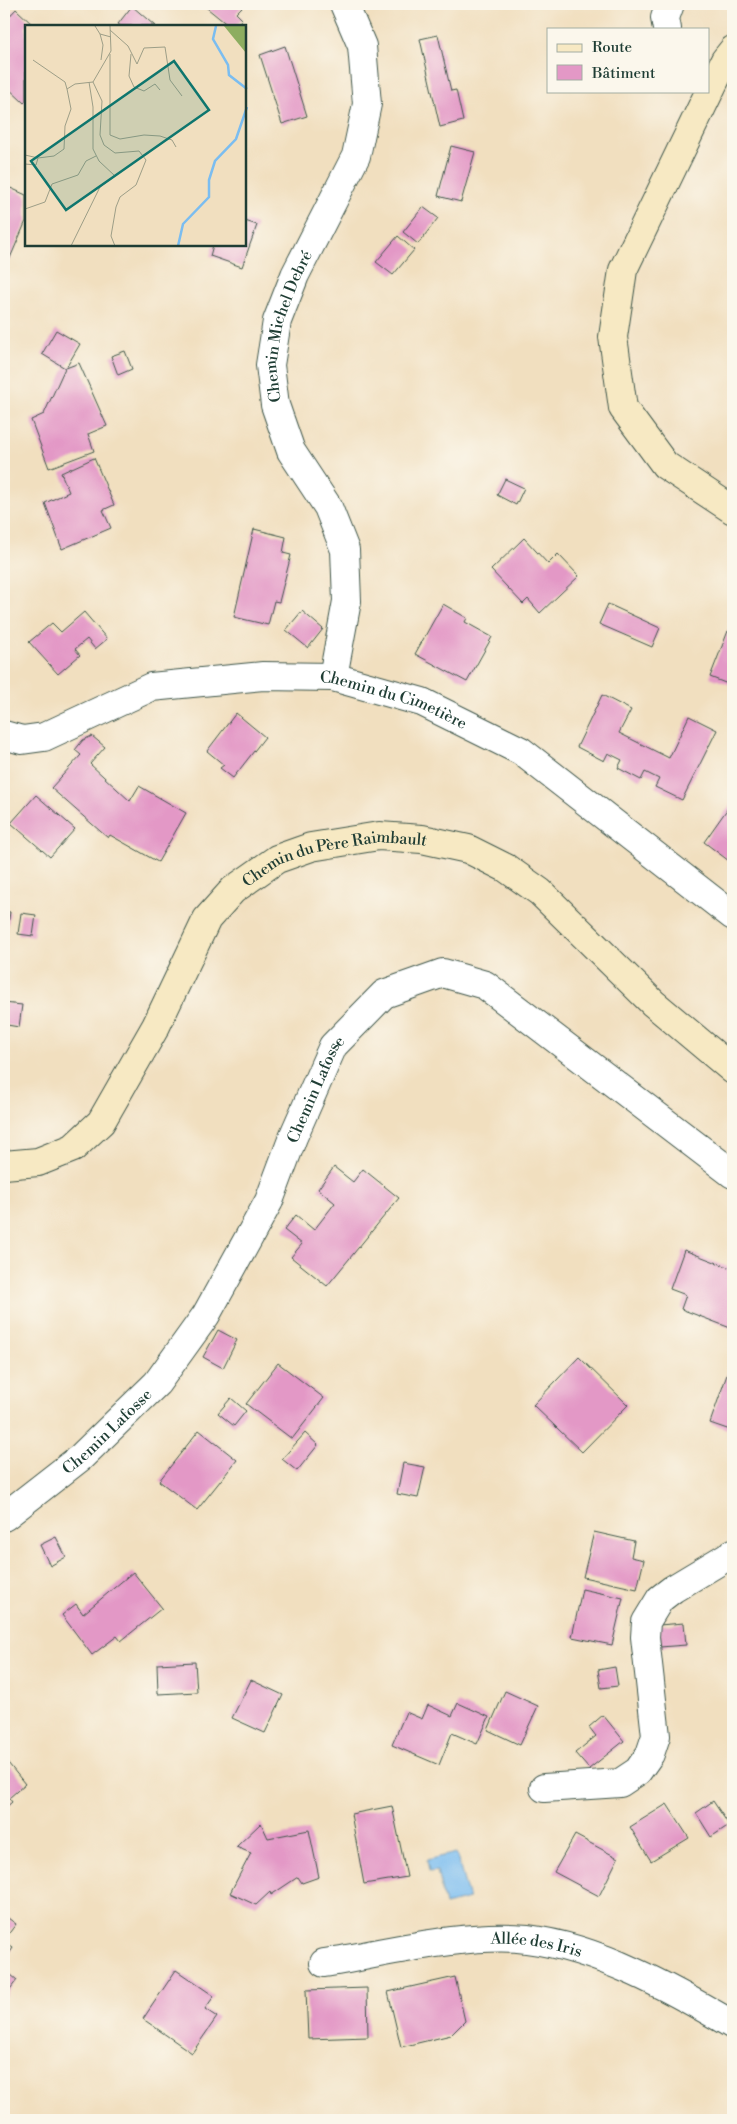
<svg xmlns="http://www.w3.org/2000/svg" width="737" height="2124" font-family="'Libre Bodoni',serif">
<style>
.water{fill:#7bbdf0;stroke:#4d7d92}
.building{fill:#e398c6}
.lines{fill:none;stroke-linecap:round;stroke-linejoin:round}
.street-casing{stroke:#3e5549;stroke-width:30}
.secondary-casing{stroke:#3e5549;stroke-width:30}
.street{stroke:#fff;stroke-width:28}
.secondary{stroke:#f7e9c3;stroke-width:28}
.labels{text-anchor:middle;stroke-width:4;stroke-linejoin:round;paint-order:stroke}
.street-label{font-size:16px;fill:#1f3d34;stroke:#fbf7ec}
.inset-river{fill:none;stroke:#7bbdf0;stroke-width:2.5}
.inset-road{fill:none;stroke:#9d9e87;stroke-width:1}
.view{fill:#0f766e;fill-opacity:0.15;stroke:#0f766e;stroke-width:2.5}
.inset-edge{fill:none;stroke:#1f3d34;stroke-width:2.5}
</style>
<rect width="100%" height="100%" fill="#fbf7ec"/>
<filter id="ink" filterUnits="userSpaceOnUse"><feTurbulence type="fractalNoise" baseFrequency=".02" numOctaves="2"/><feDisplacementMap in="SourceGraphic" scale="10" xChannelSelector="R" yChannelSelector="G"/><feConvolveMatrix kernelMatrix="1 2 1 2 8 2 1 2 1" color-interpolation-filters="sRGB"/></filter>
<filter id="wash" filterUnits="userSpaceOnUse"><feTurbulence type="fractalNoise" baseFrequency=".0096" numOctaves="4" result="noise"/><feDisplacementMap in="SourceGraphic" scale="20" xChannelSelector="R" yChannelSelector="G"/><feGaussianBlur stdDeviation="1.12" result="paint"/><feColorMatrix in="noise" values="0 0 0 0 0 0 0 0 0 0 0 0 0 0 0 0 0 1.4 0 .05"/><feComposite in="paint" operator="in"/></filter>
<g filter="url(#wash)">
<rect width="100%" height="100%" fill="#f1dfbf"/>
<path class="water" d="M456 1853 469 1899 445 1905 437 1871 429 1872 427 1860Z"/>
<g id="blocks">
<path class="building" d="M202 4H238L242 7 236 13 242 19 236 26H229Z
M132 6 155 26H121L118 24Z
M16 9 34 26H26V101L24 103 4 84V22Z
M438 35 451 91 456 90 463 121 440 127 420 39Z
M285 46 307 116 282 124 260 55Z
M451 146 475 152 461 202 438 196Z
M6 186 26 195V221L4 272V191Z
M423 207 438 218 418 244 403 232Z
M245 221 257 225 242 267 210 256 213 245H245Z
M398 236 414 250 393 275 376 262Z
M56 330 80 344 66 368 79 363 107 426 88 434 94 451 49 468 31 420 44 414 65 368 42 354Z
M125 351 132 369 118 375 111 356Z
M94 458 114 505 103 510 111 528 62 549 45 503 69 492 61 473Z
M505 479 524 488 516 505 497 495Z
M254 529 286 537 283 553 291 555 279 602 274 601 268 625 234 617Z
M524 538 548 564 558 554 579 576 540 613 528 599 523 604 491 570Z
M443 604 467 618 465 622 492 637 467 682 415 654Z
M608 604 660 628 652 647 599 624Z
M302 611 323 629 308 648 286 630Z
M84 612 107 639 95 649 87 639 75 649 80 655 58 674 29 642 52 623 61 632Z
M728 631 733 633V686L710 677Z
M602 695 631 710 619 733 669 758 689 716 717 730 682 800 655 787 659 779 645 772 641 780 618 768 622 760 608 753 604 761 577 747Z
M236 713 265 737 233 778 220 768 224 765 207 751Z
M92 736 105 747 90 764 130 801 139 786 186 813 158 862 110 835 108 838 51 788 81 755 75 750 83 740Z
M36 795 75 829 50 857 11 823Z
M733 801V855L729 861 704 842Z
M4 911 10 912 5 944H4Z
M21 913 36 915 33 936 18 934Z
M4 1003 22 1005 19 1027 7 1025 5 1039Z
M334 1167 353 1182 363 1169 399 1198 327 1286 291 1257 302 1244 284 1230 296 1215 314 1230 335 1203 318 1189Z
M684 1250 733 1269V1329L681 1309 686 1295 670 1289Z
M218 1330 237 1340 223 1368 203 1357Z
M579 1357 628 1405 582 1452 533 1405Z
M278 1363 324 1398 292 1439 246 1404Z
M729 1369 733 1370V1431L710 1423Z
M231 1398 246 1411 234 1426 218 1413Z
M199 1430 237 1460 197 1510 159 1481Z
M305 1433 318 1445 297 1471 282 1459Z
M403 1463 425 1467 418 1498 397 1494Z
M594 1532 634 1541 631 1557 644 1560 637 1589 583 1577Z
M56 1537 66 1557 50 1566 40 1545Z
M133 1572 162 1608 121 1641 117 1636 92 1655 62 1615 76 1604 83 1614Z
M582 1589 623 1598 612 1645 572 1637Z
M684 1623 686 1645 660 1647 659 1625Z
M195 1662 197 1692 158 1694 157 1664Z
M615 1667 618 1686 601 1688 598 1670Z
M251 1680 283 1695 265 1733 232 1718Z
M505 1691 538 1706 520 1745 488 1730Z
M458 1703 489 1717 477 1744 452 1733 439 1765 392 1745 406 1712 422 1719 428 1705 452 1716Z
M603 1715 624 1741 589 1769 575 1753 596 1736 589 1727Z
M4 1758 25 1784 9 1798 12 1802 4 1809Z
M713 1801 729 1825 711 1837 696 1813Z
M667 1804 689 1838 651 1861 630 1827Z
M392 1806 407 1877 364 1884 351 1814Z
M261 1823 268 1838 309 1830 319 1877 302 1883 298 1877 271 1895 270 1892 256 1905 230 1893 251 1853 236 1847Z
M575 1835 618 1858 599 1896 554 1872Z
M4 1915 16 1924 4 1940Z
M4 1941 13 1948 4 1961Z
M4 1969 17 1980 4 1997Z
M176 1970 214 1996 205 2009 217 2017 192 2053 143 2019Z
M455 1977 465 2021 451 2035 401 2047 388 1992Z
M367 1988 368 2037 308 2039 306 1990Z"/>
</g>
</g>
<g filter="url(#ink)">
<use href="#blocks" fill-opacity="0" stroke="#3e5549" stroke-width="1"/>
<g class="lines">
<g class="street-casing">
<g id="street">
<path d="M667 29 665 18 670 4"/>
<path id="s1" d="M333 677 347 601 345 550 328 507 291 451 275 405 270 365 277 321 295 275 356 156 367 104 362 46 344 4"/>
<path id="s2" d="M4 735 22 740 44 737 151 687 263 676 333 677 422 702 521 751 733 916"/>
<path id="s3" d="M4 1517 81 1457 157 1383 206 1315 269 1201 293 1137 333 1046 384 994 443 973 485 985 733 1174"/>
<path d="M544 1788 620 1783 638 1771 650 1754 656 1736 645 1637 646 1622 660 1599 673 1589 733 1553"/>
<path id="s4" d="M324 1963C385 1953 467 1932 527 1939 599 1948 672 1989 733 2025"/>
</g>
</g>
<g class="secondary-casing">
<g id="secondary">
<path d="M733 50 725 60 714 82 623 270 613 337 623 408 665 465 733 510"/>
<path id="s5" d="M4 1165 38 1162 73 1148 101 1122 156 1026 207 919 233 890 277 859 311 847 379 836 422 839 468 849 506 868 540 892 653 1003 733 1070"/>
</g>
</g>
<use href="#street" class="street"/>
<use href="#secondary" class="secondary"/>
</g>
</g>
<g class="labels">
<g class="street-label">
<text dy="6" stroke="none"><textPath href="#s1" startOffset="372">Chemin Michel Debré</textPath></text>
<text dy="6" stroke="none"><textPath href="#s2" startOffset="406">Chemin du Cimetière</textPath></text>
<text dy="6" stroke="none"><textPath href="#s5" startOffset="488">Chemin du Père Raimbault</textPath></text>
<text dy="6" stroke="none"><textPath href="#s3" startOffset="539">Chemin Lafosse</textPath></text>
<text dy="6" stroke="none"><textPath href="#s3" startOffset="134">Chemin Lafosse</textPath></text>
<text dy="6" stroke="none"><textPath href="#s4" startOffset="215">Allée des Iris</textPath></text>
</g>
</g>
<g transform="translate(25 25)">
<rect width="221" height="221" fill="#f1dfbf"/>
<path d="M199 1H221V28Z" fill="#8dad60"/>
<path class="inset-river" d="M191 1 188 14 203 40 204 50 222 64M153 221 158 199 184 172V155L190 136 211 114 222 82"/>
<path class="inset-road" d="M70 1 75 9 86 12M85 5 103 21 112 39 119 23 140 22 145 55 157 71M75 9 78 20 76 35M85 29V110L95 114 119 110 135 111 147 115 151 122M106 29 104 51 109 62 119 66 130 59 135 65M8 35 40 57 42 64M68 57 86 26 85 1M0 130 13 133 29 131 39 124 40 101 46 84 42 64 50 59 68 57 77 76 75 110 79 120 90 128 114 126 121 135 111 160 95 172 91 182 86 211 90 221M0 139 11 140 13 133M0 184 20 177 27 159 53 150 61 136 71 131M46 221 75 162 90 151 74 136 68 124V82L64 57"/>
<path class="view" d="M149 36 184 85 41 185 6 136Z"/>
<rect width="221" height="221" class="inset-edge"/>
</g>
<rect width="737" height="2124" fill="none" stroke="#fbf7ec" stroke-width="20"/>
<rect x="547" y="28" width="162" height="65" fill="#fbf7ec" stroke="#a3ada2"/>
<rect x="557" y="44" width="25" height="8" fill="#f7e9c3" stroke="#a3ada2"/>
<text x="592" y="52" font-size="15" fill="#1f3d34">Route</text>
<rect x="557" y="65" width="25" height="15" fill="#e398c6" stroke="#a3ada2"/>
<text x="592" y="78" font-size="15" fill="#1f3d34">Bâtiment</text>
</svg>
